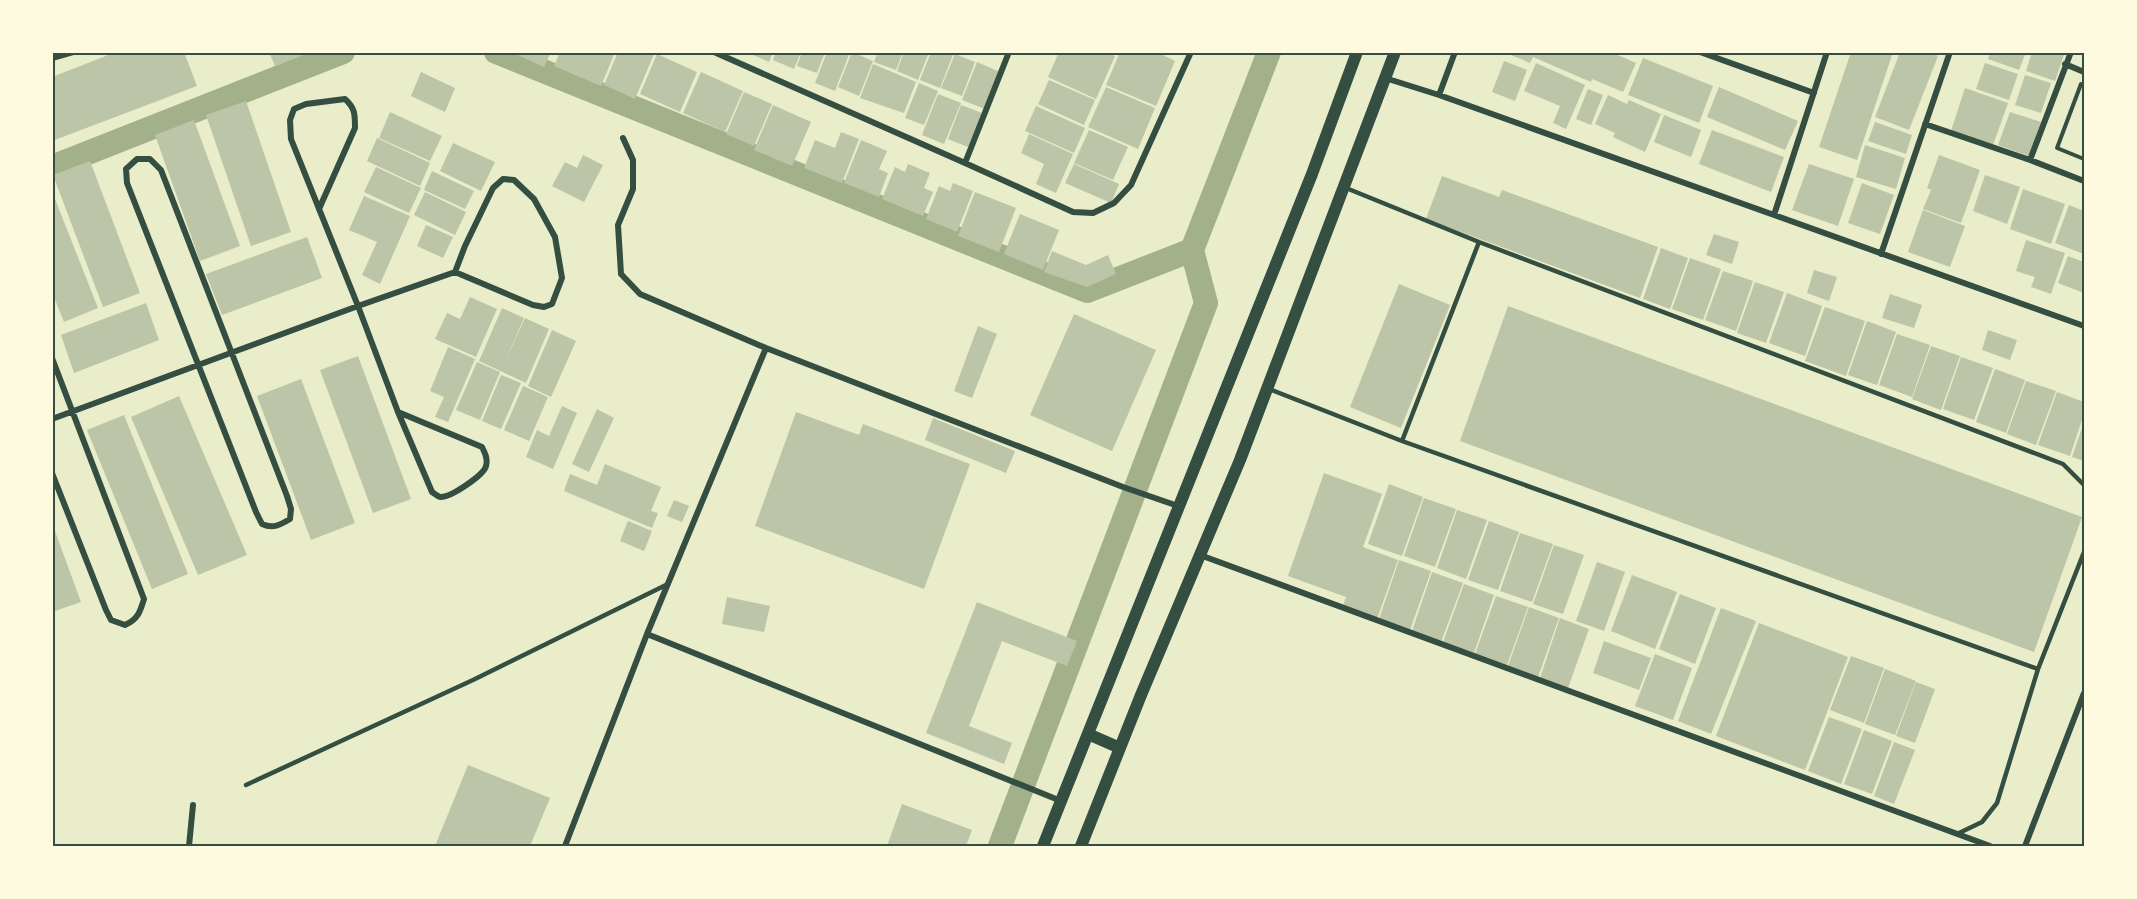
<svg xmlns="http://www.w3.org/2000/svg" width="2137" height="899" font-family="'Roboto Condensed',sans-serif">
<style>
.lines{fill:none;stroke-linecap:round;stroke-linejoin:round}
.canal{stroke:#a3b18a;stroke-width:24}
.building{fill:#bcc5a7}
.path{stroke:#344e41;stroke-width:4}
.service{stroke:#344e41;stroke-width:4.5}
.minor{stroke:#344e41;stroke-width:6}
.secondary{stroke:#344e41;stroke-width:12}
.neatline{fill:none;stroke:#344e41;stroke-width:2}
</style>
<rect width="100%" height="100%" fill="#e9edc9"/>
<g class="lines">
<path class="canal" d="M496 52 1087 291 1192 250
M52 167 343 52
M1000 846 1206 303 1192 250 1269 52"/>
</g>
<path class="building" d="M116 52H184L197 86 52 141V77Z
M269 52H309V53L275 66Z
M511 52H551L544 67Z
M560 52H615L601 86 554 66Z
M618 52H650L654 54 635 99 604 85Z
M746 52H773L769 62Z
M776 52H801L794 69 773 60Z
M802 52H825L817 73 797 66Z
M827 52H850L835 91 815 83Z
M852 52 873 61 859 96 838 87Z
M878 52H903L896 70 874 62Z
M904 52H929L918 80 897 71Z
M931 52H954L940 88 920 80Z
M1059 52H1107L1115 56 1096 99 1048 77Z
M1120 52H1157L1175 61 1156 106 1106 85Z
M1504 52H1611L1636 63 1623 92 1592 79 1591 82 1533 57 1530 63Z
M1851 52H1893L1857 160 1819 147Z
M1900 52H1929L1938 56 1909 130 1875 117Z
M1990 52H2026L2019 70 1988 59Z
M2032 52H2065L2055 81 2026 71Z
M657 54 697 72 680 112 640 94Z
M955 54 975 62 962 96 941 88Z
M1643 58 1713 86 1699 123 1628 95Z
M1504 61 1527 70 1515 101 1492 92Z
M977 62 1000 72 985 109 962 100Z
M1536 63 1585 85 1566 129 1553 123 1560 106 1524 91Z
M1985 63 2018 74 2009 100 1976 89Z
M873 64 916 82 904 113 860 98Z
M421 72 455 88 445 112 411 96Z
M701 72 743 91 725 132 683 113Z
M2025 75 2051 83 2041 113 2015 105Z
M1049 80 1095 100 1084 125 1038 104Z
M919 83 938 91 924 125 905 118Z
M1106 87 1155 108 1138 149 1088 127Z
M1719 87 1798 121 1785 150 1707 117Z
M1965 88 2008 103 1993 145 1951 131Z
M1588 89 1603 95 1591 125 1576 119Z
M744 92 772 104 754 146 726 134Z
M938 94 961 103 944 144 922 135Z
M1608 95 1627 104 1629 100 1661 114 1645 152 1613 137 1615 133 1595 124Z
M246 101 291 232 251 246 206 115Z
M773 105 811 122 792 166 754 150Z
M961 105 982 113 968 147 948 139Z
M1036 106 1085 128 1074 153 1025 131Z
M390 112 442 136 430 161 379 138Z
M2010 112 2041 122 2029 156 1998 145Z
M1664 115 1701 130 1691 157 1654 142Z
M194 120 240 246 200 261 155 135Z
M1875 122 1912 135 1906 154 1868 141Z
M1089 130 1128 147 1113 180 1074 163Z
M1712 130 1784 157 1771 192 1699 164Z
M841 132 859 139 842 183 804 168 815 140 835 148Z
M1029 134 1073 154 1056 193 1036 184 1044 164 1021 153Z
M377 138 430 163 420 186 367 161Z
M861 140 887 151 879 169 888 173 879 197 844 183Z
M453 143 495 162 481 191 440 171Z
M1865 145 1905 158 1896 189 1856 177Z
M583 155 603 165 584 202 552 186 565 162 577 168Z
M1939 155 1980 170 1961 223 1923 209 1931 190 1927 188Z
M90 161 140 293 103 307 53 175Z
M908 164 930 173 924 188 933 192 923 216 882 199 895 167 905 172Z
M1074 164 1119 184 1111 203 1065 183Z
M1809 164 1854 179 1838 226 1792 210Z
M376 167 421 188 409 213 364 192Z
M432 171 474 191 465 209 424 190Z
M1985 175 2020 187 2007 224 1973 211Z
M1442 176 1499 197 1502 190 1658 247 1640 298 1426 219Z
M953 183 973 191 957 232 926 219 939 186 950 191Z
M1862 183 1894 195 1880 234 1848 223Z
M2023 189 2065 204 2051 244 2010 229Z
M425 192 466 212 455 235 414 215Z
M975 192 1016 208 999 252 958 236Z
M53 194 98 308 64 322 52 292Z
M364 196 410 216 380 284 362 275 377 242 349 230Z
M2069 205 2084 211V254L2055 243Z
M1923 210 1965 226 1950 267 1908 252Z
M1020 214 1059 230 1043 270 1004 254Z
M426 225 453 237 443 258 417 246Z
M1714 234 1739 242 1732 264 1706 255Z
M307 237 322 278 222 315 206 274Z
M2026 240 2065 253 2051 294 2031 287 2035 277 2016 271Z
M1661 248 1688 258 1670 309 1643 299Z
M1052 251 1086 265 1108 255 1116 274 1087 287 1044 272Z
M2068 256 2084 262V293L2058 283Z
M1690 258 1721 269 1703 320 1672 309Z
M1814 270 1837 277 1829 301 1807 293Z
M1723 271 1753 281 1736 331 1705 320Z
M1755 282 1784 292 1766 343 1737 333Z
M1399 284 1450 305 1401 428 1350 407Z
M1787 293 1822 306 1805 356 1769 343Z
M1890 294 1922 305 1914 328 1882 318Z
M470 297 497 309 476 357 435 339 447 313 460 319Z
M146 303 159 340 74 373 61 335Z
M1508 306 2082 517 2034 652 1460 441Z
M1825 307 1865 321 1846 376 1805 361Z
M502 308 524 318 503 366 525 318 549 329 526 383 479 361Z
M1074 314 1156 350 1112 451 1030 415Z
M1867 321 1896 332 1877 385 1848 375Z
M978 326 997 334 972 398 954 391Z
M552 330 576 341 551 397 528 386Z
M1988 330 2017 340 2010 360 1982 350Z
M1897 334 1930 345 1912 397 1879 385Z
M1931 346 1960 356 1941 410 1912 399Z
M448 347 475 359 448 422 435 417 444 397 430 391Z
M358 356 411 499 373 513 320 370Z
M1961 357 1993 368 1974 420 1943 409Z
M477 362 500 372 480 420 456 410Z
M1995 369 2025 380 2006 433 1976 422Z
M501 375 521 383 501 429 482 421Z
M301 379 355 523 311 540 257 396Z
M2026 381 2056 391 2036 445 2007 434Z
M523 386 548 397 529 441 504 430Z
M2057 392 2084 402V414L2070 456 2038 445Z
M179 396 247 555 198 575 131 417Z
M562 406 577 413 553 469 526 457 537 430 549 436Z
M597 409 614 418 589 472 572 464Z
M796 412 859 435 863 424 970 464 924 589 755 526Z
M124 415 188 574 152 589 87 430Z
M933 418 1015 451 1006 473 925 440Z
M2084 422V461L2072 457Z
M605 464 661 487 651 511 658 513 652 528 564 491 570 474 597 485Z
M1324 473 1382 494 1363 547 1398 560 1377 619 1343 606 1346 597 1288 576Z
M1389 484 1423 497 1402 556 1368 544Z
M1424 498 1456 509 1435 567 1404 556Z
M674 500 689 506 682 522 667 516Z
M1457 510 1487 520 1466 579 1437 568Z
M628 521 652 531 644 551 620 541Z
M1489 521 1519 532 1498 590 1468 580Z
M52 523 81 602 52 612Z
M1520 533 1553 544 1532 602 1500 591Z
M1554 545 1584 555 1563 614 1533 604Z
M1399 560 1431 571 1410 630 1379 619Z
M1597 562 1625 572 1604 631 1576 621Z
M1432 572 1463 583 1441 642 1412 631Z
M1632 575 1677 592 1655 649 1611 631Z
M1464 584 1494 595 1474 653 1443 642Z
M1680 594 1716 608 1695 664 1659 649Z
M1496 596 1528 607 1507 665 1475 654Z
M727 597 770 606 764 632 722 624Z
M977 602 1077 641 1067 666 1002 641 969 726 1012 743 1004 764 926 733Z
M1529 607 1559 618 1538 677 1508 666Z
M1721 608 1756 621 1711 734 1678 721Z
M1560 618 1589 629 1568 688 1540 678Z
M1759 623 1848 657 1805 770 1716 736Z
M1604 641 1651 658 1639 690 1593 673Z
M1655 654 1692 668 1673 720 1635 706Z
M1851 656 1884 668 1864 723 1830 710Z
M1885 669 1916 681 1895 735 1865 724Z
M1916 682 1935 689 1915 743 1896 736Z
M1829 717 1862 729 1841 784 1808 771Z
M1864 730 1892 741 1872 794 1844 784Z
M1894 742 1915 750 1894 804 1874 796Z
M468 765 550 798 530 846H435Z
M902 804 972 830 966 846H887Z"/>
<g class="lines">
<path class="path" d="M2081 84 2057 148 2084 159"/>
<path class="service" d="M1346 188 1479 242 2063 464 2084 485
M1269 389 1402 441 2038 669 2084 552
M1402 441 1479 242
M246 785 473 680 668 584
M1957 834 1982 822 1997 803 2038 669"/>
<path class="minor" d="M714 52 965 163 1073 212 1093 213 1114 203 1131 185 1191 52
M1700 52 1814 93
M52 58 73 52
M2065 64 2084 72
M1385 78 1439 95 2084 326
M1439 95 1455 52
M1925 124 2030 160 2084 181
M623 138 633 160V189L618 225 621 274 640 294 766 348 1123 487 1178 506
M137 159H150L161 170 287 496 291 509 290 519C280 525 273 529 262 524L256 512 127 183 126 169Z
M2030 160 2071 52
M965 163 1009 52
M319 209 355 128C355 114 355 108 345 99L306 104 294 109 290 120 291 139 358 306 398 412 432 492C434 493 437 496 440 497 450 498 484 475 486 466 488 459 485 453 482 447L398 412
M1774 215 1827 52
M1881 254 1950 52
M52 358 144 599C140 612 138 619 125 625L111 620 106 610 52 473
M52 419 358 306 455 272 533 305 544 307 552 304 562 278 555 237 534 199 514 180 503 179 493 188 465 246 455 272
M1200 555 1990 846
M647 634 1061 801
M189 846 193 805
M565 846 647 634 766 348
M2025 846 2084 693"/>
<path class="secondary" d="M1088 734 1120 748
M1043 846 1312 174 1357 52
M1081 846 1141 695 1240 460 1395 52"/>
</g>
<rect width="2137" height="899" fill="none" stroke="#fefae0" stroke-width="108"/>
<rect x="54" y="54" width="2029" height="791" class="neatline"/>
</svg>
